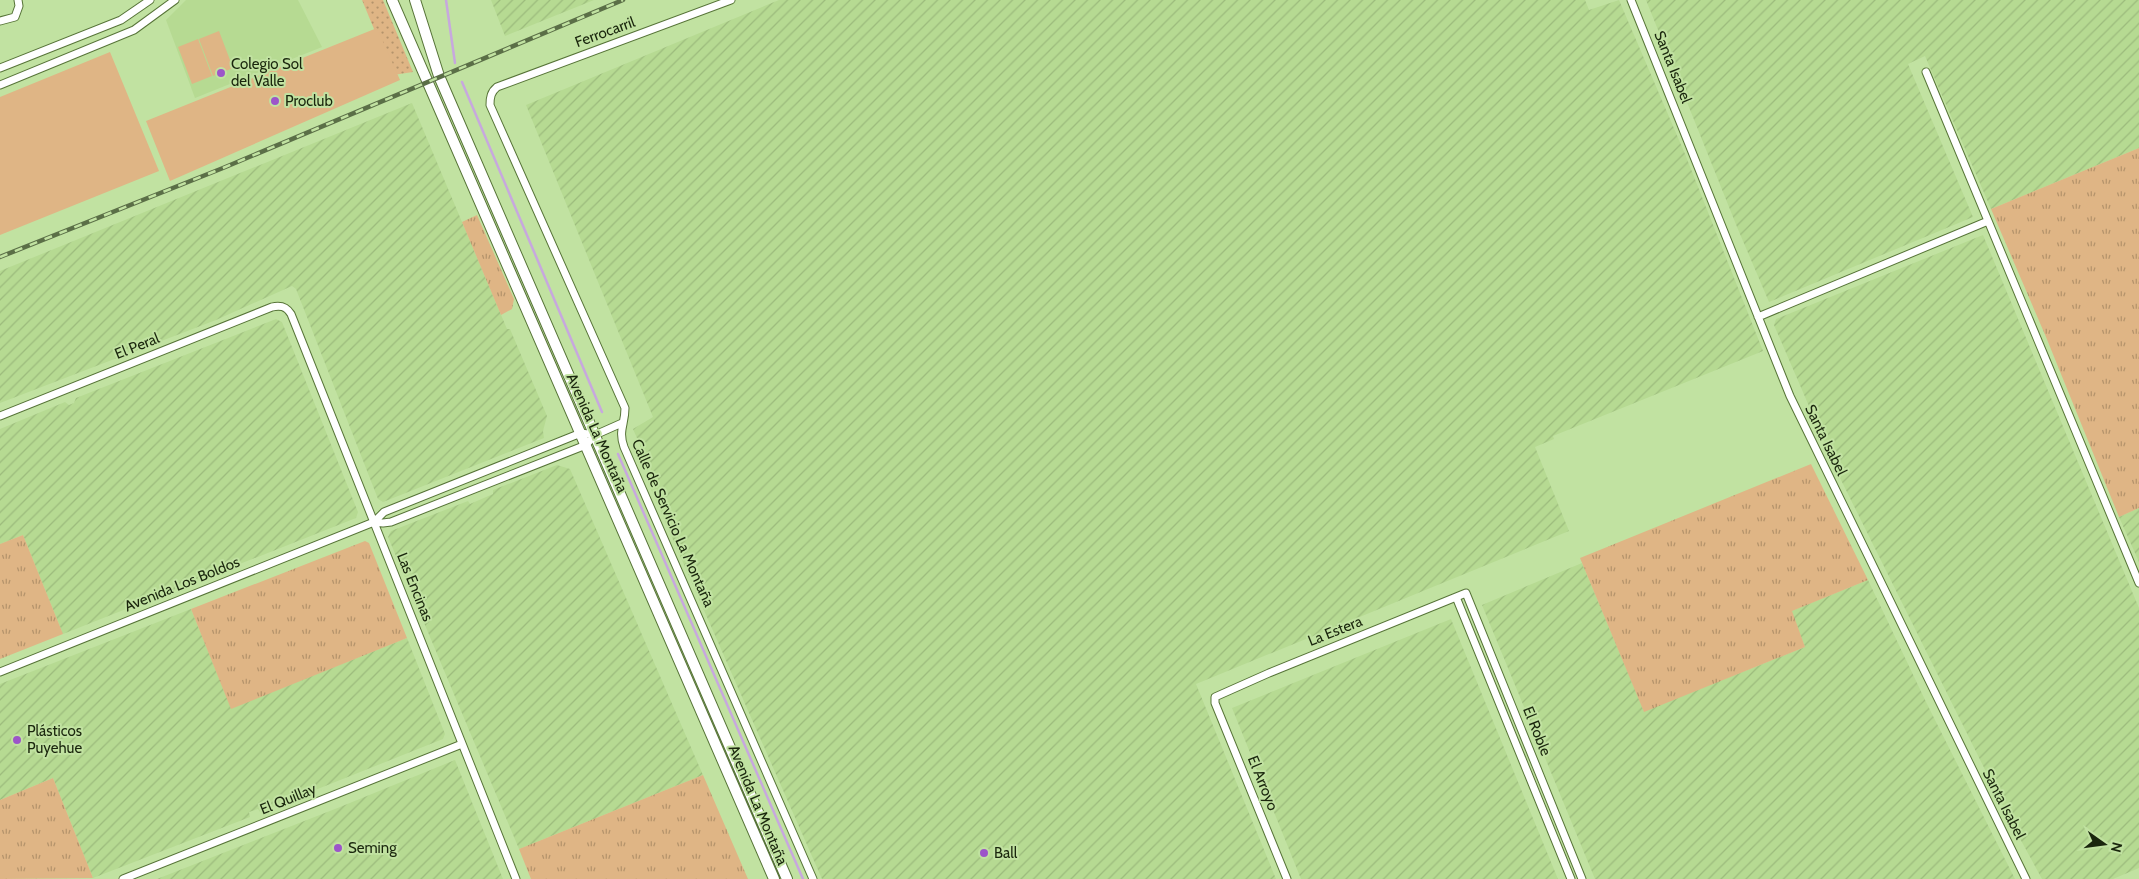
<svg xmlns="http://www.w3.org/2000/svg" width="2139" height="879" font-family="Cabin,sans-serif">
<style>
.built{fill:#b6da92}
.industrial{fill:url(#industrial-furrows)}
.grass{fill:url(#grass-tufts)}
.park{fill:url(#park-dots)}
.pitch{fill:#dfb585}
.lines{fill:none;stroke-linecap:round;stroke-linejoin:round}
.stream{stroke:#c7a8de;stroke-width:2.5}
.minor-casing{stroke:#577438;stroke-width:9}
.secondary-casing{stroke:#577438;stroke-width:12}
.minor{stroke:#fff;stroke-width:7}
.secondary{stroke:#fff;stroke-width:10}
.rail-casing{stroke:#5b6f47;stroke-width:4.5}
.rail{stroke:#c1e2a1;stroke-width:2.5;stroke-dasharray:8;stroke-linecap:butt}
.poi-dot{fill:#9c55c9;stroke:#c1e2a1;stroke-width:2}
.labels{text-anchor:middle;stroke-width:4;stroke-linejoin:round;paint-order:stroke}
.street-label{font-size:15px;fill:#1a260d;stroke:#c1e2a1}
.poi-label{font-size:15px;fill:#1a260d;stroke:#c1e2a1;text-anchor:start}
</style>
<defs>
<pattern id="industrial-furrows" width="10" height="10" patternUnits="userSpaceOnUse" patternTransform="scale(1.25)"><rect width="10" height="10" fill="#b6da92"/><path d="M-1 1l2-2M0 10L10 0M9 11l2-2" fill="none" stroke="#9cbb7d"/></pattern>
<pattern id="grass-tufts" width="24" height="20" patternUnits="userSpaceOnUse" patternTransform="scale(1.25)"><rect width="24" height="20" fill="#dfb585"/><path d="M3 7l-1-3M5 7V3M7 7l1-3M15 17l-1-3M17 17v-4M19 17l1-3" fill="none" stroke="#b4936b"/></pattern>
<pattern id="park-dots" width="8" height="8" patternUnits="userSpaceOnUse" patternTransform="scale(1.25)"><rect width="8" height="8" fill="#dfb585"/><path d="M2 2h.1M6 6h.1" fill="none" stroke="#b4936b" stroke-width="1.8" stroke-linecap="round"/></pattern>
</defs>
<rect width="100%" height="100%" fill="#c1e2a1"/>
<path class="built" d="M186 0H298L322 47 195 98 166 20Z"/>
<path class="industrial" d="M491 0H594L505 36Z
M779 0H1585L1589 10 1619 0 1685 154 1763 351 1553 436 1554 439 1535 447 1569 531 1196 684 1276 879H822L649 485 656 482 633 429 653 417 526 105Z
M1646 0H2139V148L1991 209 1925 56 1908 64 1973 217 1769 302 1737 227Z
M412 103 507 329H510L547 416 543 431 544 438 383 502 378 499 296 289 292 286 216 320 0 403V271Z
M1983 235 2139 608V868L2113 879H2042L2012 824 1840 478 1774 325 1776 319Z
M276 319 282 322 358 512 356 518 63 634 23 535 0 544V429L65 402 69 405 74 403 76 398Z
M557 465 570 469 703 775 519 849 388 537 391 531 468 501 470 504 493 494V490Z
M2139 508V562L2119 517Z
M1582 563 1644 711 1805 647 1791 611 1868 580 1927 704 2015 879H1595L1482 605Z
M191 609 231 708 407 638 445 734 443 739 260 812 258 809 249 812 250 817 93 878 53 778 0 800V684Z
M1451 619 1558 879H1301L1232 708Z
M455 760 503 879H157L340 807Z"/>
<path class="grass" d="M2139 148V508L2119 517 2046 337 1991 209Z
M477 215 514 299 512 309 501 315 462 222Z
M1811 464 1868 580 1792 611 1805 647 1644 712 1580 558Z
M23 535 63 634 0 659V544Z
M365 541 369 543 407 638 231 709 191 609Z
M703 775 748 879H531L519 849Z
M53 778 93 878 0 879V800Z"/>
<path class="park" d="M362 0H383L413 72 393 75Z"/>
<path class="pitch" d="M377 28 400 80 170 181 146 121Z
M219 31 233 68 213 76 199 39Z
M198 39 212 76 192 84 178 47Z
M110 52 159 171 0 235V97Z"/>
<g class="lines">
<path class="stream" d="M446 0 455 63
M462 82 602 412
M618 454 803 879"/>
<g class="minor-casing">
<path id="minor" d="M731 0 497 87C491 92 490 97 490 105L625 408C625 425 618 430 624 447L813 879
M1631 0 1790 396 2026 879
M0 21 15 17 19 6 18 0
M0 68 121 20 150 0
M1926 72 2139 583
M0 85 134 30 175 0
M1758 317 1988 221
M0 416 272 307C280 305 286 306 291 314L516 879
M374 522 383 523 391 522 586 445 595 435 622 423
M1456 597 1571 879
M0 672 374 522 384 512 556 443 581 433 595 435
M123 879 462 744
M1287 879 1215 703V697L1269 673 1466 593 1582 879"/>
</g>
<g class="secondary-casing">
<path id="secondary" d="M392 0 774 879
M415 0 439 76 787 879"/>
</g>
<use href="#minor" class="minor"/>
<use href="#secondary" class="secondary"/>
<g class="rail-casing">
<path id="rail" d="M0 257 223 168 623 0"/>
</g>
<use href="#rail" class="rail"/>
</g>
<g class="poi-dot">
<circle cx="221" cy="73" r="5"/>
<circle cx="275" cy="101" r="5"/>
<circle cx="17" cy="740" r="5"/>
<circle cx="338" cy="848" r="5"/>
<circle cx="984" cy="853" r="5"/>
</g>
<g class="labels">
<g class="street-label">
<text transform="translate(605 32) rotate(-20)" y="5">Ferrocarril</text>
<text transform="translate(1673 67) rotate(68)" y="5">Santa Isabel</text>
<text transform="translate(137 346) rotate(-22)" y="5">El Peral</text>
<text transform="translate(597 433) rotate(66)" y="5">Avenida La Montaña</text>
<text transform="translate(1826 440) rotate(64)" y="5">Santa Isabel</text>
<text transform="translate(673 523) rotate(66)" y="5">Calle de Servicio La Montaña</text>
<text transform="translate(182 584) rotate(-22)" y="5">Avenida Los Boldos</text>
<text transform="translate(415 587) rotate(68)" y="5">Las Encinas</text>
<text transform="translate(1335 631) rotate(-22)" y="5">La Estera</text>
<text transform="translate(1537 731) rotate(68)" y="5">El Roble</text>
<text transform="translate(1263 783) rotate(68)" y="5">El Arroyo</text>
<text transform="translate(288 799) rotate(-22)" y="5">El Quillay</text>
<text transform="translate(2004 804) rotate(63)" y="5">Santa Isabel</text>
<text transform="translate(758 805) rotate(67)" y="5">Avenida La Montaña</text>
</g>
<g class="poi-label">
<text x="231" y="69">Colegio Sol<tspan x="231" dy="17">del Valle</tspan></text>
<text x="285" y="106">Proclub</text>
<text x="27" y="736">Plásticos<tspan x="27" dy="17">Puyehue</tspan></text>
<text x="348" y="853">Seming</text>
<text x="994" y="858">Ball</text>
</g>
</g>
<g transform="translate(2104 844) rotate(104)" stroke="#c1e2a1" stroke-width="4" paint-order="stroke">
<path d="M0-4L9 19L0 12L-9 19Z" fill="#1a260d"/>
<text y="-8" font-size="14" font-weight="bold" text-anchor="middle" fill="#1a260d">N</text>
</g>
</svg>
